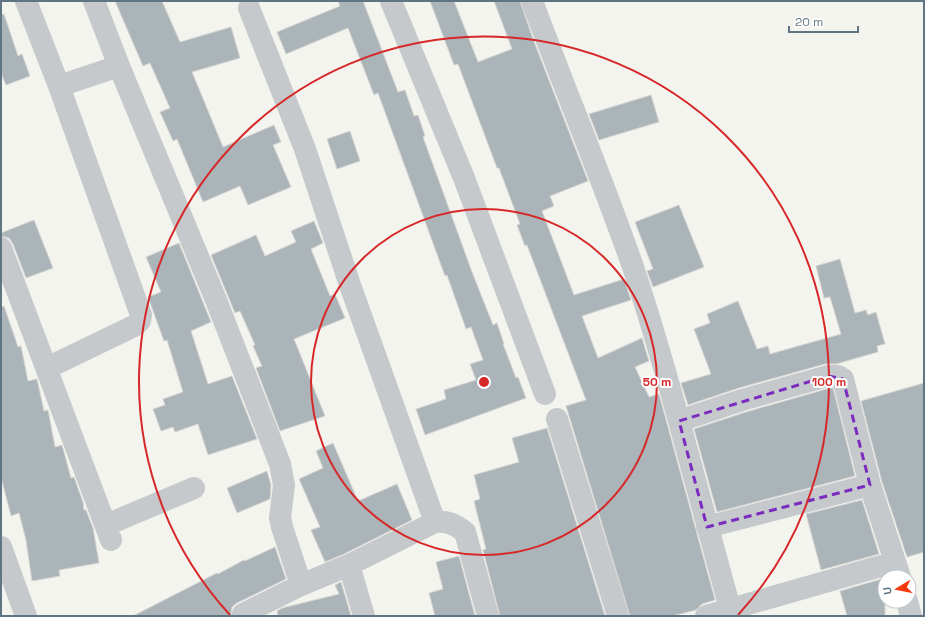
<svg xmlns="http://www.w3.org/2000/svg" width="925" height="617" font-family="'Space Grotesk',sans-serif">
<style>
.building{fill:#abb4b9;stroke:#d5d5d2}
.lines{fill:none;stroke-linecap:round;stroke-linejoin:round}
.street{stroke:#c6c9cc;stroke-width:22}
.marked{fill:none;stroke:#7b2cbf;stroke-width:3;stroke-dasharray:8 5;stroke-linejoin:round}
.ring{fill:none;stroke:#d62828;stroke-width:2}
.centre{fill:#d62828;stroke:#fff;stroke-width:2}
.ring-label{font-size:12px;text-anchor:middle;font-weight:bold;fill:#d62828;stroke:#fff;stroke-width:4;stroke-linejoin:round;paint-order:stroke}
</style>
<rect width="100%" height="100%" fill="#f4f4ef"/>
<path class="building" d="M115 1H162L180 42 231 27 240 58 192 72 223 147 274 125 281 142 273 145 291 187 248 205 240 186 203 202 177 139 173 141 160 112 170 108 150 63 143 66Z
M338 1H363L398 92 405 90 414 116 418 115 425 136 423 137 472 272 493 325 497 323 504 344H503L516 378 518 377 526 398 425 435 416 409 446 399 444 390 476 380 470 364 483 360 471 327 466 329 447 275 445 276 426 224 378 93 374 95 348 28 286 54 277 32 340 6Z
M430 1H454L478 62 512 49 494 1H520L533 39 588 181 550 196 554 206 542 211 574 295 624 279 631 300 582 316 598 358 642 338 649 361 635 367 649 397 659 394 715 600 702 604 696 610 672 616H630L566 406 586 400 527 245 525 246 517 225 520 224 499 168H497L458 64 454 65Z
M4 14 18 56 22 54 30 76 6 85 1 73V15Z
M651 95 659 122 599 140 589 114Z
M350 131 360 161 337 169 327 139Z
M679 205 704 267 653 287 647 271 653 269 635 222Z
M34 220 53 268 26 278 13 244 9 238 1 236V233Z
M314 221 323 243 311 249 330 296 335 294 345 318 294 339 325 416 280 431 256 368 262 366 253 346 255 345 240 311 235 313 211 255 256 235 265 256 296 242 291 231Z
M179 243 211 322 191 331 208 384 232 376 257 439 208 455 198 424 175 432 173 427 161 431 153 409 165 405 163 399 183 392 167 340 164 341 148 297 161 292 146 257Z
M840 259 855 313 866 310 868 315 876 312 885 344 877 346 878 352 836 364H825L739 388 688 405 681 383 711 374 694 329 710 323 707 314 738 301 757 349 768 346 770 354 841 334 830 297 824 298 816 266Z
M4 306 18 347 21 346 28 381 37 379 44 411 48 410 55 447 62 445 71 478 74 477 83 502 84 510H86L93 528 99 563 59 570 60 576 32 581 26 540 19 513 11 516 1 477V307Z
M924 383V552L907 557 882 482 861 401Z
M830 388H833L855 476 717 512 694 429 746 412Z
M547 428 605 616H500L483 550 486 549 474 501 480 499 474 475 519 462 512 438Z
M333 443 358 501 397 484 412 520 344 554 325 562 311 530 320 527 299 479 323 468 316 451Z
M267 471 271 485 270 499 237 513 227 488Z
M862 500 879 554 821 570 806 514Z
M275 547 286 579 237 603 232 607 231 616H133L217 573 218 574 244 560 245 561Z
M459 556 475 616H435L429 593 443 589 436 562Z
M885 578V616H847L840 591Z
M341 582 351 616H278L277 611 282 608 339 594 335 585Z"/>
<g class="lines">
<path class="street" d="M26 1 59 86 141 315 140 321 134 326 47 368
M94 1 119 66 216 300 280 464 284 485 280 518 282 527 301 585
M391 1 464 178 545 394
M532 1C565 90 602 178 633 267 650 318 665 370 679 421
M249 8 305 149 350 285 435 522
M59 86 119 66
M1 248 111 540
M557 419 618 616
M106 525 194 488
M707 527 870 485
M1 547 26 616
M349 565 364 616
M907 601 911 616
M244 616 243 614 301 585 349 565 435 522C449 521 454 524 465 532L488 616
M706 616 895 562
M732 616 679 421 742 400 828 376H838L843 379 870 485 900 577"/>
</g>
<path class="marked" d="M828 376 843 379 870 485 707 527 679 421Z"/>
<g class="ring">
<circle cx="484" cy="382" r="173"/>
<path d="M230 615A345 345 0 1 1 738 615"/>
</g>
<circle cx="484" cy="382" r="6" class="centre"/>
<g class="ring-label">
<text x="657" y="386">50 m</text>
<text x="829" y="386">100 m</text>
</g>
<rect width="925" height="617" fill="none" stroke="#607584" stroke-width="4"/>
<g transform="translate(897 589) rotate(260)"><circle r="19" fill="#ffffff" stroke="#bfc8ce"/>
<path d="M0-3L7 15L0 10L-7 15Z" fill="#f5390e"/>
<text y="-6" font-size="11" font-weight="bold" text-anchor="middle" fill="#607584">U</text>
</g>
<path d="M789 26v6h69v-6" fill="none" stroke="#607584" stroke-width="2"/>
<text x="795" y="26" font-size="12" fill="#607584" stroke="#ffffff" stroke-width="3" paint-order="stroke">20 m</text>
</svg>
